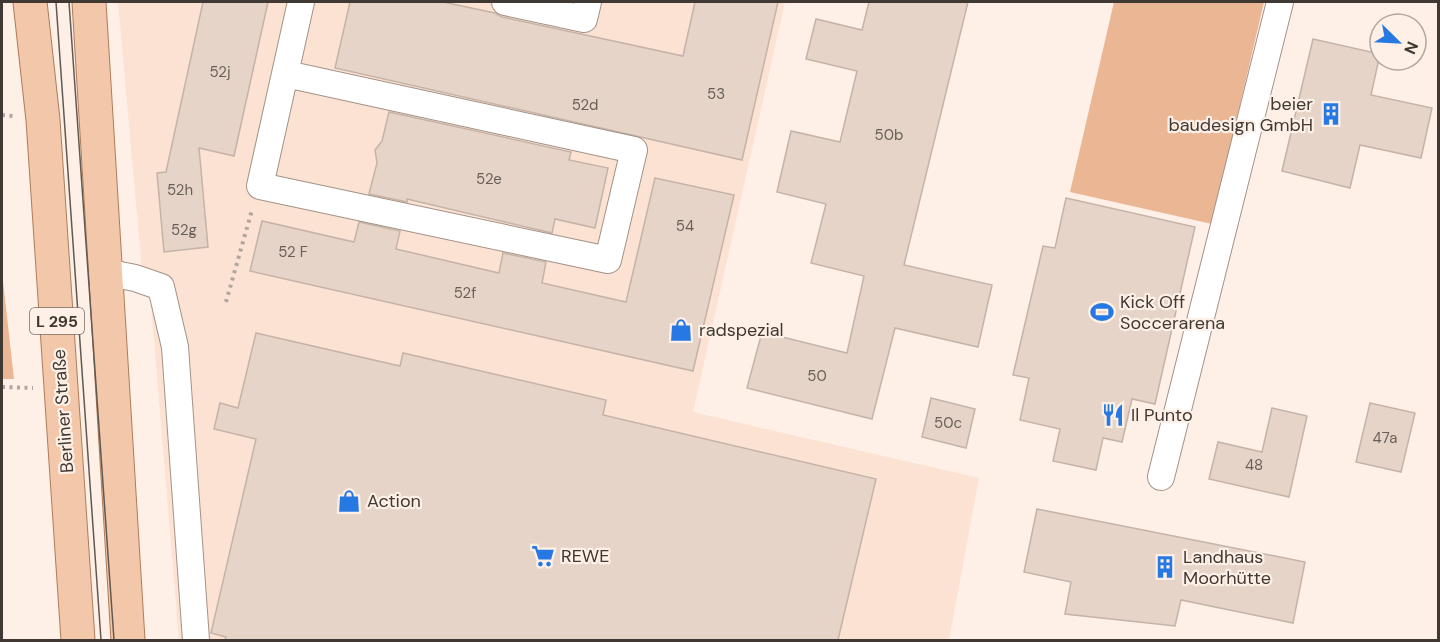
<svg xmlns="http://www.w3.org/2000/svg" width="1440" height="642" font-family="'DM Sans',sans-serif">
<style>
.built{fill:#fbe2d2}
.green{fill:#ebb693}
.building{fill:#e6d4c8;stroke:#c5b3a8;stroke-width:1.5}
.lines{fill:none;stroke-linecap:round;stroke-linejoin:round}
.minor-casing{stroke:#a39287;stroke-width:28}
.major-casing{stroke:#af7c5a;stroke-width:35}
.path{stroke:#b1a69e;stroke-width:4;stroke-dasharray:3 4.5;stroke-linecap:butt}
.minor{stroke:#fff;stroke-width:26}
.major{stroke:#f3c7a9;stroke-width:33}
.tram{stroke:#605852;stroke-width:1.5}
.labels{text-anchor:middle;stroke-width:4.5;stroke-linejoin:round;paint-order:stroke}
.number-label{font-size:15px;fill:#695f58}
.shield{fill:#fef0e6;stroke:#786f69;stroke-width:1.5}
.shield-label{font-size:16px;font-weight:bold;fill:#3f3833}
.poi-label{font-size:18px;fill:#3f3833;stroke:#fef0e6;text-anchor:start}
.street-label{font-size:18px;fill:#3f3833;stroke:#fef0e6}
</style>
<rect width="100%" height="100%" fill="#fef0e6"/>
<path class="built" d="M118 2H785L693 412 979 478 949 640H179L151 305 161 274 142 270Z"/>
<path class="green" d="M1114 2H1264L1212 224 1070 192Z
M2 272 14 379H2Z"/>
<path class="building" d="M203 2H268L234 156 199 148 208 247 164 252 157 173 166 172Z
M350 2H443L495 13 502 17 683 56 695 2H778L742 160 335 68Z
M869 2H968L904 265 992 285 978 347 895 328 872 419 747 388 762 332 847 353 864 276 811 263 826 204 777 192 791 131 840 142 857 71 806 59 816 19 862 30Z
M1313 39 1380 54 1371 95 1432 108 1421 158 1360 145 1350 188 1282 171Z
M389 112 571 152 569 160 608 168 595 228 555 219 552 233 407 199V202L369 194 377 163 375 150 382 141Z
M655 178 734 195 693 371 250 271 262 221 354 242 359 222 400 231 396 249 499 273 503 253 546 262 542 283 626 302Z
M1066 198 1195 227 1155 404 1132 399 1122 442 1103 438 1096 470 1053 461 1060 429 1020 420 1029 378 1013 375 1043 246 1055 248Z
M256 333 400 366 403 353 606 400 603 415 876 479 838 640H225L226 637 211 633 256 439 214 429 220 403 238 408Z
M931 398 975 409 966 448 922 437Z
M1370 403 1415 413 1401 472 1356 462Z
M1272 408 1307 416 1289 497 1209 479 1218 442 1262 452Z
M1037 509 1305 562 1293 623 1181 600 1175 626 1065 614 1071 582 1024 572Z"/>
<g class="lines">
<g class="minor-casing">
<path id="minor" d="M505 2 584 19 588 2
M286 74 634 150 608 260 260 186 301 2
M105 272 135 278 161 287 175 347 196 640
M1161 477 1280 2"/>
</g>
<g class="major-casing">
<path id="major" d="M30 2 43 120 78 640
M89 2 128 640"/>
</g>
<path class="path" d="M2 115 13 116
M226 302 252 210
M2 387 33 388"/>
<use href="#minor" class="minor"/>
<use href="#major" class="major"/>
<path class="tram" d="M56 2 101 640
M69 2 114 640"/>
</g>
<defs>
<g id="building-bare" transform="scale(1.8)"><path d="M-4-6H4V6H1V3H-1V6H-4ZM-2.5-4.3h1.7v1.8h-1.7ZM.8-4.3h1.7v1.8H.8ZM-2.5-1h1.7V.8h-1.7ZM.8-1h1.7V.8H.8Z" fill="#2679e3" stroke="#fef0e6" stroke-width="2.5" paint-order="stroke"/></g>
<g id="stadium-bare" transform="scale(1.8)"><path d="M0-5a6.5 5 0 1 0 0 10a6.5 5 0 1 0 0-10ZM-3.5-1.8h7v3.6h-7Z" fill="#2679e3" stroke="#fef0e6" stroke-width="2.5" paint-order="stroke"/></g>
<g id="shop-bare" transform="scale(1.8)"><path d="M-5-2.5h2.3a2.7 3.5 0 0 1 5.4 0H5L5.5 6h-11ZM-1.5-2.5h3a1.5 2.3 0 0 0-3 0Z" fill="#2679e3" stroke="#fef0e6" stroke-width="2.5" paint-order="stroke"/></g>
<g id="restaurant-bare" transform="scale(1.8)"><path d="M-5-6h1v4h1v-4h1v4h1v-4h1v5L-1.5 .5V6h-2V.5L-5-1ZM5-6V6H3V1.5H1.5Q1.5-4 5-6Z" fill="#2679e3" stroke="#fef0e6" stroke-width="2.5" paint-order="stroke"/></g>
<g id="supermarket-bare" transform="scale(1.8)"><path d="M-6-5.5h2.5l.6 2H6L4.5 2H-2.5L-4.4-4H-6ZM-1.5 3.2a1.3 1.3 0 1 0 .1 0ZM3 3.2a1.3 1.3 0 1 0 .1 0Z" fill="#2679e3" stroke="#fef0e6" stroke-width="2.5" paint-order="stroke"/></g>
</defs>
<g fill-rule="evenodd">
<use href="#building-bare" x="1331" y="114"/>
<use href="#stadium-bare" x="1102" y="312"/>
<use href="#shop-bare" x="681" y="330"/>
<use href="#restaurant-bare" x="1113" y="415"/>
<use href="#shop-bare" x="349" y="501"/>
<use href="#supermarket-bare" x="543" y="556"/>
<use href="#building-bare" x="1165" y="567"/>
</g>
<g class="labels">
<g class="number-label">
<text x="220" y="77">52j</text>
<text x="716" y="99">53</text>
<text x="585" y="110">52d</text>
<text x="889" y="140">50b</text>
<text x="489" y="184">52e</text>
<text x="180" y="195">52h</text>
<text x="685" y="231">54</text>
<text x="184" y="235">52g</text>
<text x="293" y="257">52 F</text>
<text x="465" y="298">52f</text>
<text x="817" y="381">50</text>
<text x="948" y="428">50c</text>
<text x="1385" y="443">47a</text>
<text x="1254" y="470">48</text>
</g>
<rect class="shield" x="30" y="308" width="54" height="26" rx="4.5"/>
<g class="shield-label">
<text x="57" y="327">L 295</text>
</g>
<g class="poi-label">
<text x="1313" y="110" text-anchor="end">beier<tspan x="1313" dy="21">baudesign GmbH</tspan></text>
<text x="1120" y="308">Kick Off<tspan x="1120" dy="21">Soccerarena</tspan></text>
<text x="699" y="336">radspezial</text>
<text x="1131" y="421">Il Punto</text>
<text x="367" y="507">Action</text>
<text x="561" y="562">REWE</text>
<text x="1183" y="563">Landhaus<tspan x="1183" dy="21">Moorhütte</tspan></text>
</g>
<g class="street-label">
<text transform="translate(63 411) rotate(-94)" y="6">Berliner Straße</text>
</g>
</g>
<rect width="1440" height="642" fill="none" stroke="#3f3833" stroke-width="6"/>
<g transform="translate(1398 42) rotate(114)"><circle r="28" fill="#fef0e6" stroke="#b2a69e" stroke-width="1.5"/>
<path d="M0-4.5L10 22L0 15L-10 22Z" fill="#2679e3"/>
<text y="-9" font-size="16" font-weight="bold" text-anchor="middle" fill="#3f3833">N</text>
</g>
</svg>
